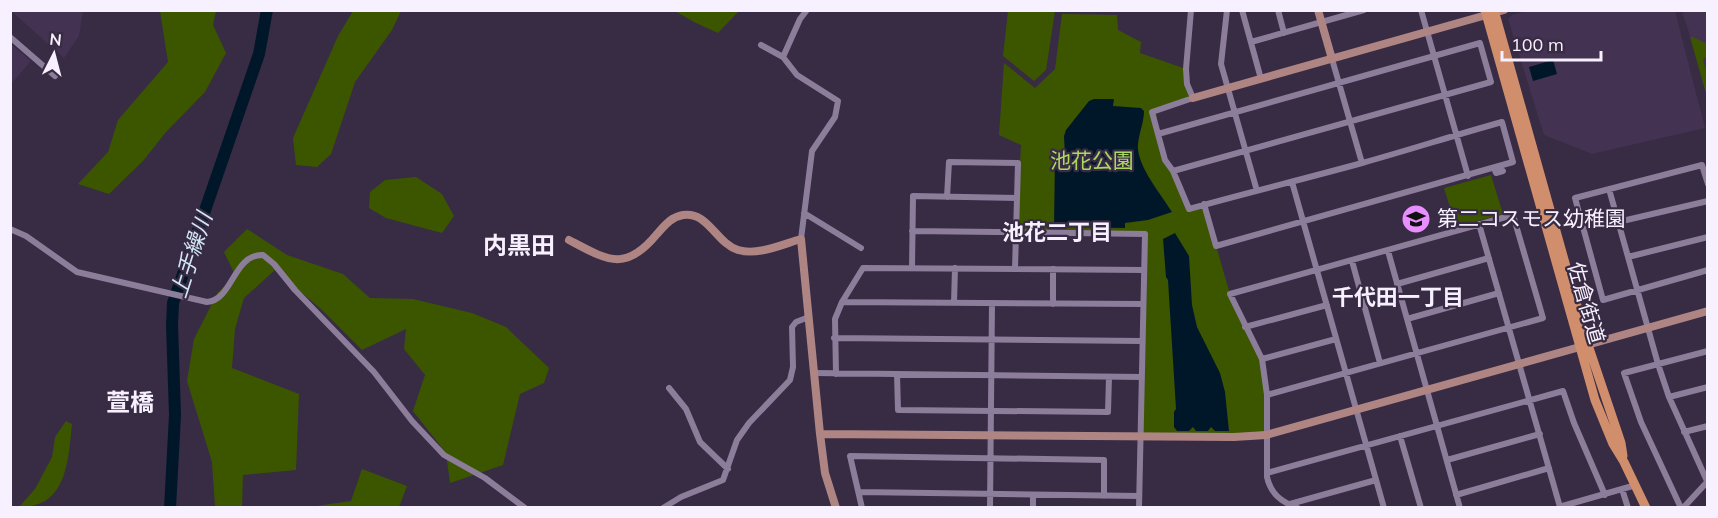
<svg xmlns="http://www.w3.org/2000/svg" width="1718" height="518" font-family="Mulish,'Noto Sans JP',sans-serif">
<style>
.built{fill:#433252}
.green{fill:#3c5600}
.water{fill:#00172a}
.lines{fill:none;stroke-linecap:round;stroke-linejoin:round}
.river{stroke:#00172a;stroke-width:12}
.street{stroke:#8c7d9b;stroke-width:6}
.secondary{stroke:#ae8583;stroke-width:8}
.primary{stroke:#d08e6c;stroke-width:9}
.labels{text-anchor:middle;stroke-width:4.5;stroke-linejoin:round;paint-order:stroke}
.park-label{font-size:21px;fill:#acda61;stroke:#382b44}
.poi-label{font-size:21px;fill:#f7f0fe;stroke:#382b44;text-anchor:start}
.street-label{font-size:21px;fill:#f7f0fe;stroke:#382b44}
.neighbourhood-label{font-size:22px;font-weight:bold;fill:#f7f0fe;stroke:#382b44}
.water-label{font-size:22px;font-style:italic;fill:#d2e7f7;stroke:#382b44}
.quarter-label{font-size:24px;font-weight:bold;fill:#f7f0fe;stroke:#382b44}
</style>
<rect width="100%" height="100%" fill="#382b44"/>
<path class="built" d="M11 11H83L79 36 64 58Z
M1527 11H1675L1705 128 1592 154 1544 135 1508 19 1512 15Z
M1682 11H1707V90Z
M11 44 31 61 11 84Z"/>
<path class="green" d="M160 11H216L213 25 226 53 205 92 166 132 143 161 109 194 78 184 108 152 118 120 168 62Z
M353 11H401L392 30 355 82 331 154 317 167 296 165 293 138 338 36Z
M675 11H739L718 33 694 22Z
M1008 11H1055L1046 70 1034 81 1003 56Z
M1062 14 1117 15 1118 30 1141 42 1140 53 1186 69 1192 100 1156 111C1160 151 1172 173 1189 208L1204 204 1230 294 1262 359 1266 435 1140 436 1145 234 1016 233 1021 145 999 135 1004 63 1035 88 1055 69Z
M1690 37H1693L1707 44V57L1703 59 1707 75V97Z
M1491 175 1503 214 1456 227 1444 188Z
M416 177 442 194 454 216 442 233 386 218 369 208 370 192 385 180Z
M247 229 287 255 343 274 370 298 413 299 472 313 506 327 549 368 544 383 520 394 503 465 450 483 446 453 413 411 425 375 404 349 406 329 362 350 321 309 275 270 244 298 235 329 232 368 299 394 296 470 243 475 242 508 215 507 212 462 187 381 194 339 218 292 236 277 224 252Z
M66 421 72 424C68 461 67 508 19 507L35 489 52 457 55 437Z
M362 469 407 486 399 507H309L351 501Z"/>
<path class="water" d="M1553 60 1557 74 1533 81 1529 67Z
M1094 99H1114L1113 106 1141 108 1144 111C1144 122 1139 133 1138 144 1136 165 1161 194 1172 212L1148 220 1125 223V228L1054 227 1055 156 1065 157 1064 136 1066 130 1089 101Z
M1175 233 1189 256 1192 305 1197 327 1220 373 1225 392 1229 431H1215L1211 427 1208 431H1196L1193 427 1189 431H1177L1174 427V412L1176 409 1168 280 1166 277 1163 239Z"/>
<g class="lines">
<path class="river" d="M170 508 175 415 172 325 173 303 259 54 267 10"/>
<path class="street" d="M1191 10 1186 69 1187 84 1193 98 1152 112 1165 160 1173 171 1189 209C1246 193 1304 179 1362 163 1409 150 1455 135 1502 122L1513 162 1216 246 1204 204
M1227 10 1221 64 1257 191
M1242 10 1261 79
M1278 10 1284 33
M1421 10 1468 176
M10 37 55 76
M1251 42 1364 10
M761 45 783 57 797 75 838 101 835 117 812 151 801 239
M783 57 800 19 807 10
M1332 59 1362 163
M1158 134 1480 43 1491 82 1173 171
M1494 168 1496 173 1503 171
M1292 182 1384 508
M1708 184 1702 165 1575 198 1603 300 1708 270
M1609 189 1658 364 1669 397 1707 481
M947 197 949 162 1018 163 1015 269
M804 213 861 248
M1618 222 1708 201
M1479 224 1560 507
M10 229 26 236 77 272 207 302C233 300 233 254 263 255L274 264 295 290 374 372 412 421 444 455 485 478 525 508
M912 231 1145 234 1139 508
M1388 251 1460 508
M1628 257 1708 237
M1352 261 1380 363
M912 268 913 196 1017 198
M1397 284 1489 258
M842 302 1143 304
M954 303 955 268
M1053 304V269
M1407 319 1499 293
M1245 327 1327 305
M834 338 1142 341
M1262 359 1336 339
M814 373 1142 377
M836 374 835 319 842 302 863 268 1144 270
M897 374 898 410 1108 412 1109 377
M669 388 686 409 700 442 728 469
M1267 395 1543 318 1513 215 1230 294 1262 359 1267 395V477C1271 494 1281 502 1298 508
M1669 397 1708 387
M1684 432 1708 426
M1400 436 1421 508
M1447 460 1540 434
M1267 473 1563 391 1574 423 1605 495
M1622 489 1628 508
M859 492 1139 496
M1456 495 1549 468
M1290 504 1376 480
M1559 507 1636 485
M663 508 681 497 723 480 737 440 749 423 790 380 793 367 792 327 796 322 809 317
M862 508 850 456 1104 460V496
M990 508 992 303
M1033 508V495
M1681 508 1641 422 1624 373 1708 351
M1683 508 1708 481"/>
<path class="secondary" d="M1318 10 1332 59
M1193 98 1504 10
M569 240C607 260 625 273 657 234 665 225 671 217 683 215 708 211 716 243 738 250 758 256 783 244 801 239L820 434 825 473 836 508
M820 434 1234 437 1266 435 1708 311"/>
<path class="primary" d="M1485 10 1595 400 1613 444 1624 462 1646 508
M1494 10 1588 345 1621 443 1623 456"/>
</g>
<defs>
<g id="school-disc" transform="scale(1.5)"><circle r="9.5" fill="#e88eff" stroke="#382b44"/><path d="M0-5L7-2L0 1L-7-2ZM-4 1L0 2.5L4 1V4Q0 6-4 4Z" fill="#111"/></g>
</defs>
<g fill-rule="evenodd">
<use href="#school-disc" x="1416" y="219"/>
</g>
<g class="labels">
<g class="park-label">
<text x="1092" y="168">池花公園</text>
</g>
<g class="poi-label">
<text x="1437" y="226">第二コスモス幼稚園</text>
</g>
<g class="street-label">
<text transform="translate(1586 303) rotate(74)" y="7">佐倉街道</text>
</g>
<g class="neighbourhood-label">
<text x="1057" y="240">池花二丁目</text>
<text x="1398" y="305">千代田一丁目</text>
</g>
<g class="water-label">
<text transform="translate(191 255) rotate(-72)" y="8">上手繰川</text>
</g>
<g class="quarter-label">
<text x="519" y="254">内黒田</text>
<text x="130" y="411">萱橋</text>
</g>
</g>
<rect width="1718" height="518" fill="none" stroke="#f7f0fe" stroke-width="24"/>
<g transform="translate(54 54) rotate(6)" stroke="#382b44" stroke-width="4.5" paint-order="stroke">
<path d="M0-4.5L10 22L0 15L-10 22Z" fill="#f7f0fe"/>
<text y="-9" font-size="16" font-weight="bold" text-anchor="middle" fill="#f7f0fe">N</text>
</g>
<path d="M1502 51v9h99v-9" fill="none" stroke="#f7f0fe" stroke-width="3"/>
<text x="1511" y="51" font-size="18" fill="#f7f0fe" stroke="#382b44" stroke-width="4.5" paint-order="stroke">100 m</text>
</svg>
